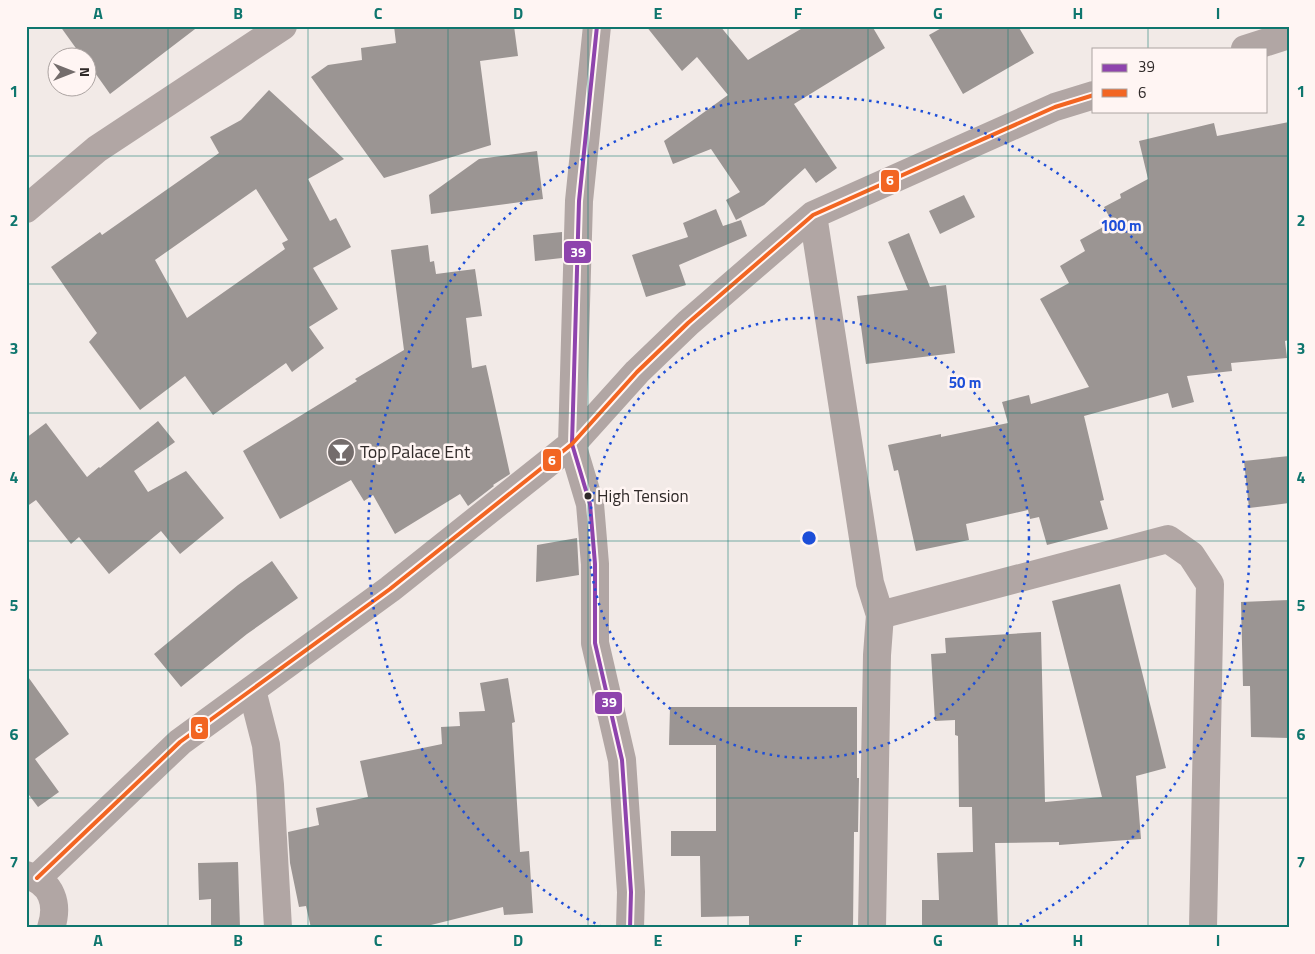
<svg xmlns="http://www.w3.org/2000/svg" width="1315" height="954" font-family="'Titillium Web',sans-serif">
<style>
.building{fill:#9b9593;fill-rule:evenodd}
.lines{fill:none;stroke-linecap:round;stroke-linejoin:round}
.minor{stroke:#b1a6a4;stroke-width:28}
.bus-1-casing{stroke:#fff5f3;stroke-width:8}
.bus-2-casing{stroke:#fff5f3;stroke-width:8}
.bus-1{stroke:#8e44ad;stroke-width:4}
.bus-2{stroke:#f26522;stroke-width:4}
.grid{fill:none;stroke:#0f766e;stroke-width:1;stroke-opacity:0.55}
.ring{fill:none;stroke:#1d4ed8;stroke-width:2.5;stroke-dasharray:2.5 5}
.bus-dot{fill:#302a29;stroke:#fff5f3;stroke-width:2}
.labels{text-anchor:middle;stroke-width:5;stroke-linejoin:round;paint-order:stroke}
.bus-label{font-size:17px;fill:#302a29;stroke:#fff5f3;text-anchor:start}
.poi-label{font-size:18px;fill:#302a29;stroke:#fff5f3;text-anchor:start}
.centre{fill:#1d4ed8;stroke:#fff5f3;stroke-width:2.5}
.ring-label{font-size:15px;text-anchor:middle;font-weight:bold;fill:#1d4ed8;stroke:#fff5f3;stroke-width:5;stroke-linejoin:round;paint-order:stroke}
.line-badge{stroke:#fff5f3;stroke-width:2}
.badge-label{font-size:14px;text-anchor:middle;font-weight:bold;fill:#fff}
.neatline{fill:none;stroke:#0f766e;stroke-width:2}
.grid-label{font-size:16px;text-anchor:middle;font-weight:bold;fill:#0f766e}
</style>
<rect width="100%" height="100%" fill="#f2eae7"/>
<path class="building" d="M60 26H199L110 94 88 63V58H83Z
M394 26H514L518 56 480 61 491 145 384 178 311 77 328 65 362 60 361 48 396 43Z
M646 26H720L748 60 806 26H872L885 48 794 104 837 168 816 183 805 168 764 205 736 220 726 200 740 192 711 149 673 164 664 141 728 95 697 57 682 71Z
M945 26H1018L1034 53 963 94 929 35Z
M269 90 344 159 308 179 330 221 336 218 351 247 313 268 338 309 309 327 324 348 292 372 286 363 213 415 185 376 140 410 89 342 97 333 51 267 100 232 102 235 219 153 210 137 241 120ZM256 189 288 240 282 243 285 249 187 318 155 260Z
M1289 122V340L1285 341 1287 358 1231 363 1232 371 1187 376 1194 402 1172 408 1168 393 1084 416 1104 500 1100 501 1108 529 1047 545 1039 517 1030 519 1028 510 966 524 969 540 916 551 898 470 894 471 888 445 941 434V437L1008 423 1002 402 1029 395 1031 404 1089 387 1040 299 1069 283 1060 266 1085 251 1080 240 1112 222 1104 207 1121 198 1120 194 1148 179 1139 141 1214 123 1217 136Z
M537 151 543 199 431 214 429 195 479 159Z
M964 195 975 217 940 234 929 211Z
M716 209 723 226 741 220 747 236 679 265 686 285 646 297 632 255 688 237 683 223Z
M562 232V258L535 261 533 235Z
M909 233 930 287 946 285 955 353 866 364 857 296 908 290 888 242Z
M428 245 430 262 434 261 436 274 475 269 482 316 466 318 472 368 486 365 510 474 493 485 494 486 468 506 460 494 395 534 373 495 364 501 351 480 280 519 243 451 357 381 355 379 404 350 391 250Z
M158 421 175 442 134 471 148 492 186 471 224 518 180 554 161 531 109 574 79 537 71 544 36 500 26 507V438L46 423 87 477 99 467 100 468Z
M1289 456V503L1249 508 1244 461Z
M577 538 579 575 536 582 537 545Z
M272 561 298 598 247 634 181 687 154 654 238 585Z
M1120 584 1166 768 1136 776 1141 839 1059 845V842L995 843 998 928H922V900H939L937 853 973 852 972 807H959L958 736 955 735V720L935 721 931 654 946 653 945 638 1041 632 1045 802 1102 797 1052 601Z
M1289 600V738L1251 737 1250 686H1243L1241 602Z
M26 674 69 734 35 759 59 792 38 807 26 791Z
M508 678 515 722 512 723 520 852 529 851 533 913 504 915 503 907 419 928H311L306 906 299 907 290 863 288 832 319 825 316 808 368 797 360 761 442 744 441 727 460 726 459 712 485 711 480 683Z
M670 707H857V778H859L858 832H854L853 928H749V916L701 917 700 856H671V831H716V745H669Z
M238 862 240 928H211V899L199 900 198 863Z"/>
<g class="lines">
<path class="minor" d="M597 26 579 201 572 444 590 504 595 564V643L622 760 631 892 630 928
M1245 49 1289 35
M26 209 97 149 283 26
M813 215 870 583 880 615
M252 690 266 745 270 785 278 928
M26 875C52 882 59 904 51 928
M37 878 180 742 390 589 572 444 637 372 688 323 813 215 1055 107 1094 95
M872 928 877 655 880 615 1168 539 1191 555 1210 584 1203 928"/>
<g class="bus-1-casing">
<path id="bus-1" d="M597 26 579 201 572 444 590 504 595 564V643L622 760 631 892 630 928"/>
</g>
<g class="bus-2-casing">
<path id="bus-2" d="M37 878 180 742 390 589 572 444 637 372 688 323 813 215 1055 107 1094 95"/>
</g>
<use href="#bus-1" class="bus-1"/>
<use href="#bus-2" class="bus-2"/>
</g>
<path class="grid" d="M168 26V928M308 26V928M448 26V928M588 26V928M728 26V928M868 26V928M1008 26V928M1148 26V49M1148 111V928M26 156H1289M26 284H1289M26 413H1289M26 541H1289M26 670H1289M26 798H1289"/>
<g class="ring">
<circle cx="809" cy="538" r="220"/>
<path d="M602 927A441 441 0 1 1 1016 927"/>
</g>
<defs>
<g id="bar-disc" transform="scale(1.4375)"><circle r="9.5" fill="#746d6c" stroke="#fff5f3"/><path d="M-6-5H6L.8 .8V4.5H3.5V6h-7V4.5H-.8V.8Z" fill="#fff"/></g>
</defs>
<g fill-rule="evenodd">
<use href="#bar-disc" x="341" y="452"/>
</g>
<circle class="bus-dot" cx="588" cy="496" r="4.5"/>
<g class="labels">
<g class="bus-label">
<text x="597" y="502">High Tension</text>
</g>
<g class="poi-label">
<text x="360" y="458">Top Palace Ent</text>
</g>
</g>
<circle cx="809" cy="538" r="8" class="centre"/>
<g class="ring-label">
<text x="1121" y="231">100 m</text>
<text x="965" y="388">50 m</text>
</g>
<g class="line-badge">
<rect x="880" y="169" width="20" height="24" rx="5" fill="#f26522"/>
<rect x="563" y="240" width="29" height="24" rx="5" fill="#8e44ad"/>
<rect x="542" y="448" width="20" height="24" rx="5" fill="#f26522"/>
<rect x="594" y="691" width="29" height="24" rx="5" fill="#8e44ad"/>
<rect x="190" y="716" width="19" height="24" rx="5" fill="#f26522"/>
</g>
<g class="badge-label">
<text x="890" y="185">6</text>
<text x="578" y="257">39</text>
<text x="552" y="465">6</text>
<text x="609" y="707">39</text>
<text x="199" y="733">6</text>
</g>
<rect width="1315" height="954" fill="none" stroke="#fff5f3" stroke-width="55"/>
<rect x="1092" y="48" width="175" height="65" fill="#fff5f3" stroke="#aca4a2"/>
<rect x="1102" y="64" width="25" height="8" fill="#8e44ad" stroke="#aca4a2"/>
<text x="1138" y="72" font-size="15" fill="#302a29">39</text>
<rect x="1102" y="89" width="25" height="8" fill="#f26522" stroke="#aca4a2"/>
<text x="1138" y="98" font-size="15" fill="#302a29">6</text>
<g transform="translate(72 72) rotate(90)"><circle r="24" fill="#fff5f3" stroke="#aca4a2"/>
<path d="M0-4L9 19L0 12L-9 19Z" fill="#746d6c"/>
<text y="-8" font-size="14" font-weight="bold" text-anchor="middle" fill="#302a29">N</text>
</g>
<rect x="28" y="28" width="1260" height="898" class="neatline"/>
<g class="grid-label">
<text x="98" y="19">A</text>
<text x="238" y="19">B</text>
<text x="378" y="19">C</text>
<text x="518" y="19">D</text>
<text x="658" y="19">E</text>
<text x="798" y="19">F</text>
<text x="938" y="19">G</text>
<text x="1078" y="19">H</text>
<text x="1218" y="19">I</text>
<text x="14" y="97">1</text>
<text x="1301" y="97">1</text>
<text x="14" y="226">2</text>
<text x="1301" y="226">2</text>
<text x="14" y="354">3</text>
<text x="1301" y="354">3</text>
<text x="14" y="483">4</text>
<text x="1301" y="483">4</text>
<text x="14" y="611">5</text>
<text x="1301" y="611">5</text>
<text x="14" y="740">6</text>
<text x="1301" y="740">6</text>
<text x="14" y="868">7</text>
<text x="1301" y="868">7</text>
<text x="98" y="946">A</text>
<text x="238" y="946">B</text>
<text x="378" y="946">C</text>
<text x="518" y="946">D</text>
<text x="658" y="946">E</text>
<text x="798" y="946">F</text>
<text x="938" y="946">G</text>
<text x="1078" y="946">H</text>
<text x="1218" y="946">I</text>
</g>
</svg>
